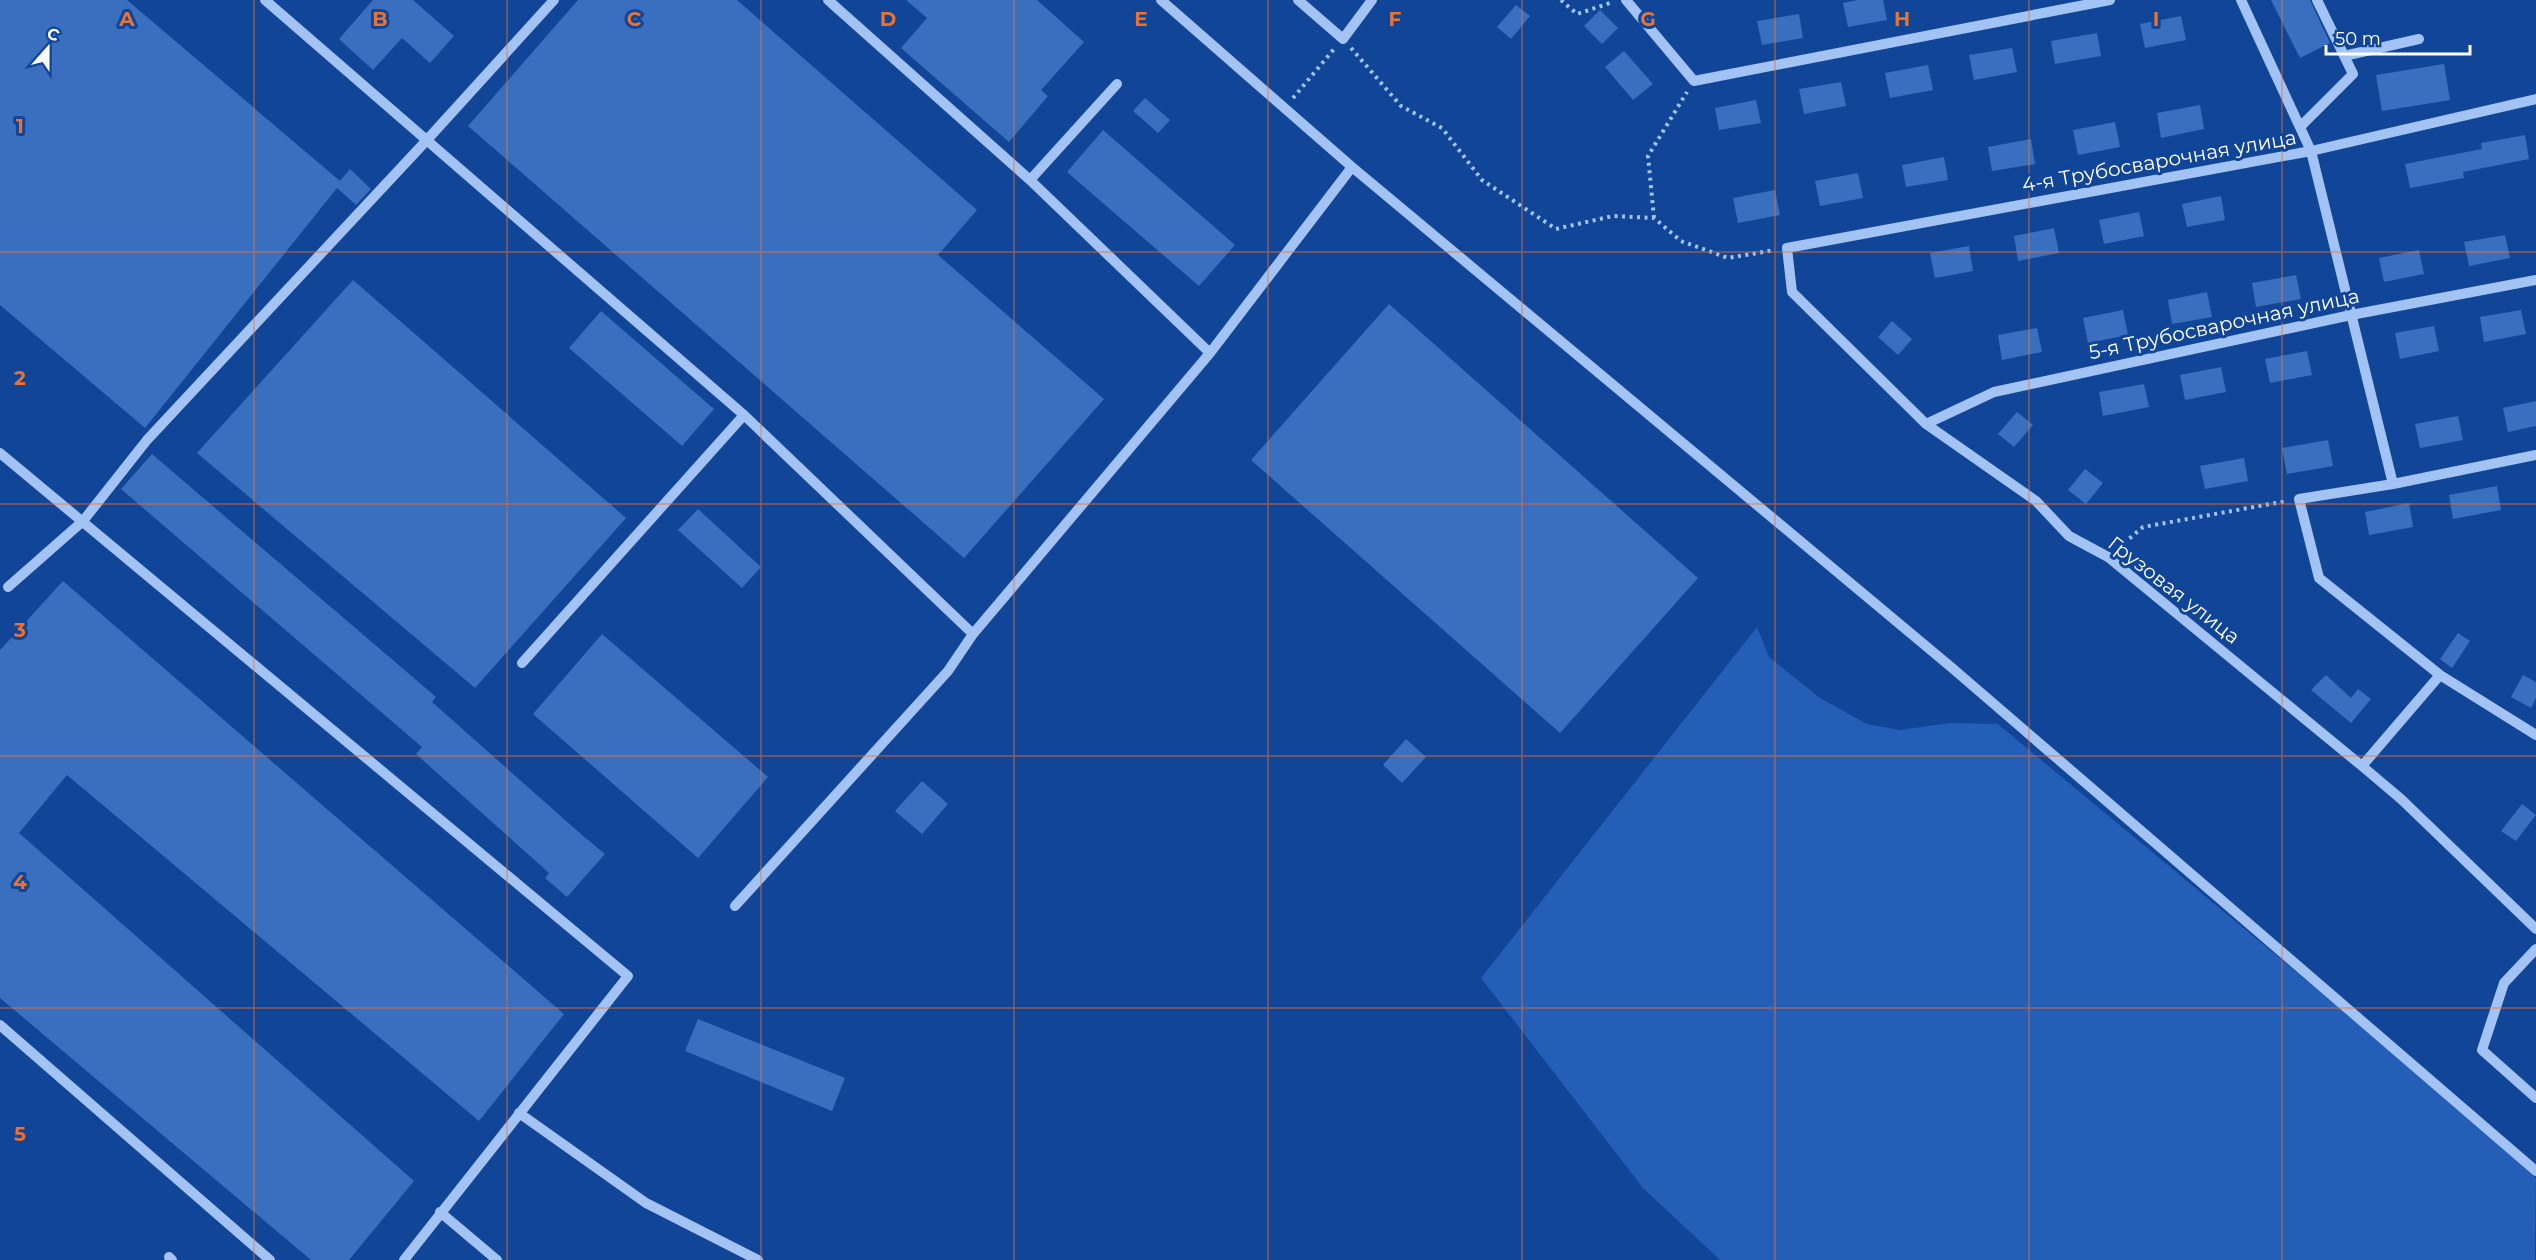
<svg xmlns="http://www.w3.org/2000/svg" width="2536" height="1260" font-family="Montserrat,sans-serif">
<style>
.green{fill:#245eb6}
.building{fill:#3a6fbf}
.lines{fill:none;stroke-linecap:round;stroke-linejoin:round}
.path{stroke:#a2c3f4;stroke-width:4;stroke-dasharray:3 4.5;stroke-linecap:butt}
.minor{stroke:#a2c3f4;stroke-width:10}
.grid{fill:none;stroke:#eb7230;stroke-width:1.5;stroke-opacity:0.55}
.labels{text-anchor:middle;stroke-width:6;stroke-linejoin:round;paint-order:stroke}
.street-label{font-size:20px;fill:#fff;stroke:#114597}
.grid-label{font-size:20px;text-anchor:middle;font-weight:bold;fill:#eb7230;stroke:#114597;stroke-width:6;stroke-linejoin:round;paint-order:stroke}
</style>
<rect width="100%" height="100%" fill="#114597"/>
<path class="green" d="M1757 627 1769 657 1820 698 1867 724 1900 730 1950 723 1998 724 2465 1112 2536 1178 2535 1260H1720L1643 1188 1481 978Z"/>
<path class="building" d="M0 0H127L340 181 350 169 371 189 356 205 337 188 145 428 0 305Z
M373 0H413L454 36 430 63 402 38 373 70 339 39Z
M578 0H737L977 210 938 255 1104 399 964 558 468 126Z
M906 0H1037L1084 42 1041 90 1048 96 1009 142 901 48 927 18Z
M1858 0H1883L1887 20 1848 27 1843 3Z
M2271 0H2310L2330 43 2300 58Z
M1516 5 1530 16 1511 39 1497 27Z
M1600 10 1618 28 1602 44 1584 26Z
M1799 14 1803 38 1762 45 1757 21Z
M2181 16 2186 40 2145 48 2140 24Z
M2097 33 2101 56 2055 64 2051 41Z
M2012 48 2017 72 1974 80 1969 55Z
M1624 51 1653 84 1633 100 1605 67Z
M2444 64 2450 100 2382 111 2376 75Z
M1928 65 1933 90 1890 98 1885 73Z
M1841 82 1846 106 1804 114 1799 89Z
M1145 98 1170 120 1158 133 1133 111Z
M1756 100 1761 123 1719 130 1715 108Z
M2200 105 2204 129 2161 138 2157 113Z
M2115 122 2120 147 2078 155 2073 130Z
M1103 130 1235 245 1199 286 1067 172Z
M2525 135 2529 159 2463 172 2464 178 2410 188 2405 164 2482 149 2481 143Z
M2031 139 2035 164 1992 171 1988 147Z
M1944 157 1948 180 1906 187 1902 165Z
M1858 173 1863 198 1820 206 1815 181Z
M1775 190 1780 215 1738 223 1733 198Z
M2221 196 2225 220 2187 227 2182 204Z
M2139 212 2144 236 2104 244 2099 220Z
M2054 228 2059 253 2018 261 2014 236Z
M2505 235 2510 258 2469 266 2464 242Z
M1969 246 1973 271 1935 278 1930 253Z
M2419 250 2424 274 2384 282 2379 258Z
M2296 275 2301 299 2256 307 2252 283Z
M353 280 626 518 475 688 197 453Z
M2207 292 2212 317 2172 324 2168 300Z
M1389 304 1698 578 1560 733 1251 460Z
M2123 310 2128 335 2088 343 2083 318Z
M2521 310 2526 334 2484 342 2480 317Z
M601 311 714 409 682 446 569 348Z
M1892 321 1912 339 1898 355 1878 337Z
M2434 326 2439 351 2400 359 2395 333Z
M2037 328 2042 352 2002 360 1998 335Z
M2307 351 2312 375 2270 383 2265 359Z
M2221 367 2226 392 2185 400 2180 375Z
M2144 384 2149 407 2103 416 2099 392Z
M2536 401V426L2508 432 2503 408Z
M2017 412 2033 425 2014 447 1998 434Z
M2458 416 2463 440 2420 448 2415 424Z
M2328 440 2333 466 2287 474 2282 448Z
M152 454 436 697 432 702 582 835 605 854 567 897 545 878 549 873 416 754 422 747 121 489Z
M2244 458 2248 481 2205 489 2200 466Z
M2085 469 2103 483 2086 504 2068 490Z
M2497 486 2501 510 2453 519 2449 495Z
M2409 503 2413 527 2369 535 2365 512Z
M698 509 761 567 742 588 678 530Z
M63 581 564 1014 479 1121 67 775 19 833 414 1181 349 1260H311L0 998V650Z
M2458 633 2470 641 2452 668 2440 659Z
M602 634 768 777 698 858 533 714Z
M2326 675 2351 698 2358 689 2371 699 2351 723 2311 690Z
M2523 675 2536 682V698L2531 708 2511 697Z
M1406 739 1426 757 1402 783 1383 765Z
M922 781 948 804 922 834 895 811Z
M2522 804 2536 815 2516 841 2501 831Z
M698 1019 845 1078 832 1111 685 1051Z"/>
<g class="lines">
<path class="path" d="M1561 0 1577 14 1613 2
M1351 48 1401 106 1442 128 1482 180 1556 229 1613 216 1654 218 1681 241 1728 258 1775 250
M1293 98 1334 49
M1654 218 1648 156 1687 92
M2118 548 2143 527 2287 501"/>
<path class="minor" d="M265 0 744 415 973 634
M828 0 1030 180 1210 353
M1161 0 1352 167 1951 667 2536 1171
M1298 0 1343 39 1372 0
M1626 0 1694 81 2110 0
M2241 0 2311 151 2393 484
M2344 56 2419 39
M2536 99 2311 151 1787 248 1792 292 1926 424 2036 501 2069 536 2108 557 2362 766 2401 799 2536 929
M2300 127 2353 74 2317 0
M1030 180 1117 84
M1926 424 1994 392 2351 315 2536 280
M0 453 628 976 404 1260
M2536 455 2393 484 2299 499 2319 578 2440 675 2536 735
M8 587 83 521 147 440 426 141 554 0
M522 663 744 415
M2362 766 2440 675
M735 906 948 671 973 634 1210 353 1352 167
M2536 949 2504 983 2482 1050 2536 1098
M0 1025 270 1260
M519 1113 646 1203 758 1260
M440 1212 497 1260
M169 1257 172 1260"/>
</g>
<path class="grid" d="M254 0V1260M507 0V1260M761 0V1260M1014 0V1260M1268 0V1260M1522 0V1260M1775 0V1260M2029 0V1260M2282 0V1260M0 252H2536M0 504H2536M0 756H2536M0 1008H2536"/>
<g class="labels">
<g class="street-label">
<text transform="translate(2159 161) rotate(-10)" y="7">4-я Трубосварочная улица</text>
<text transform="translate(2224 324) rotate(-12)" y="7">5-я Трубосварочная улица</text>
<text transform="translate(2174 590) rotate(38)" y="7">Грузовая улица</text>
</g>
</g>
<g class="grid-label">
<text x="127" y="26">A</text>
<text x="380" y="26">B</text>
<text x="634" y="26">C</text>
<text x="888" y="26">D</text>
<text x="1141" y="26">E</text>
<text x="1395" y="26">F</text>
<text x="1648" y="26">G</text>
<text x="1902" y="26">H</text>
<text x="2156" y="26">I</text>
<text x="20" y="133">1</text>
<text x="20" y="385">2</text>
<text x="20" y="637">3</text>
<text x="20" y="889">4</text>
<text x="20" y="1141">5</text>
</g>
<g transform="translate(48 48) rotate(21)" stroke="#114597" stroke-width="4.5" paint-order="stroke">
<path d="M0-4.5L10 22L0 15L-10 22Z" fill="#ffffff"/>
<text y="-9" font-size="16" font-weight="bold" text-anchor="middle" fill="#ffffff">С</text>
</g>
<path d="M2326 45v9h144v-9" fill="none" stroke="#ffffff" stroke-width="3"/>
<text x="2335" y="45" font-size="18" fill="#ffffff" stroke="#114597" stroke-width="4.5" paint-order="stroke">50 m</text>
</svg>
